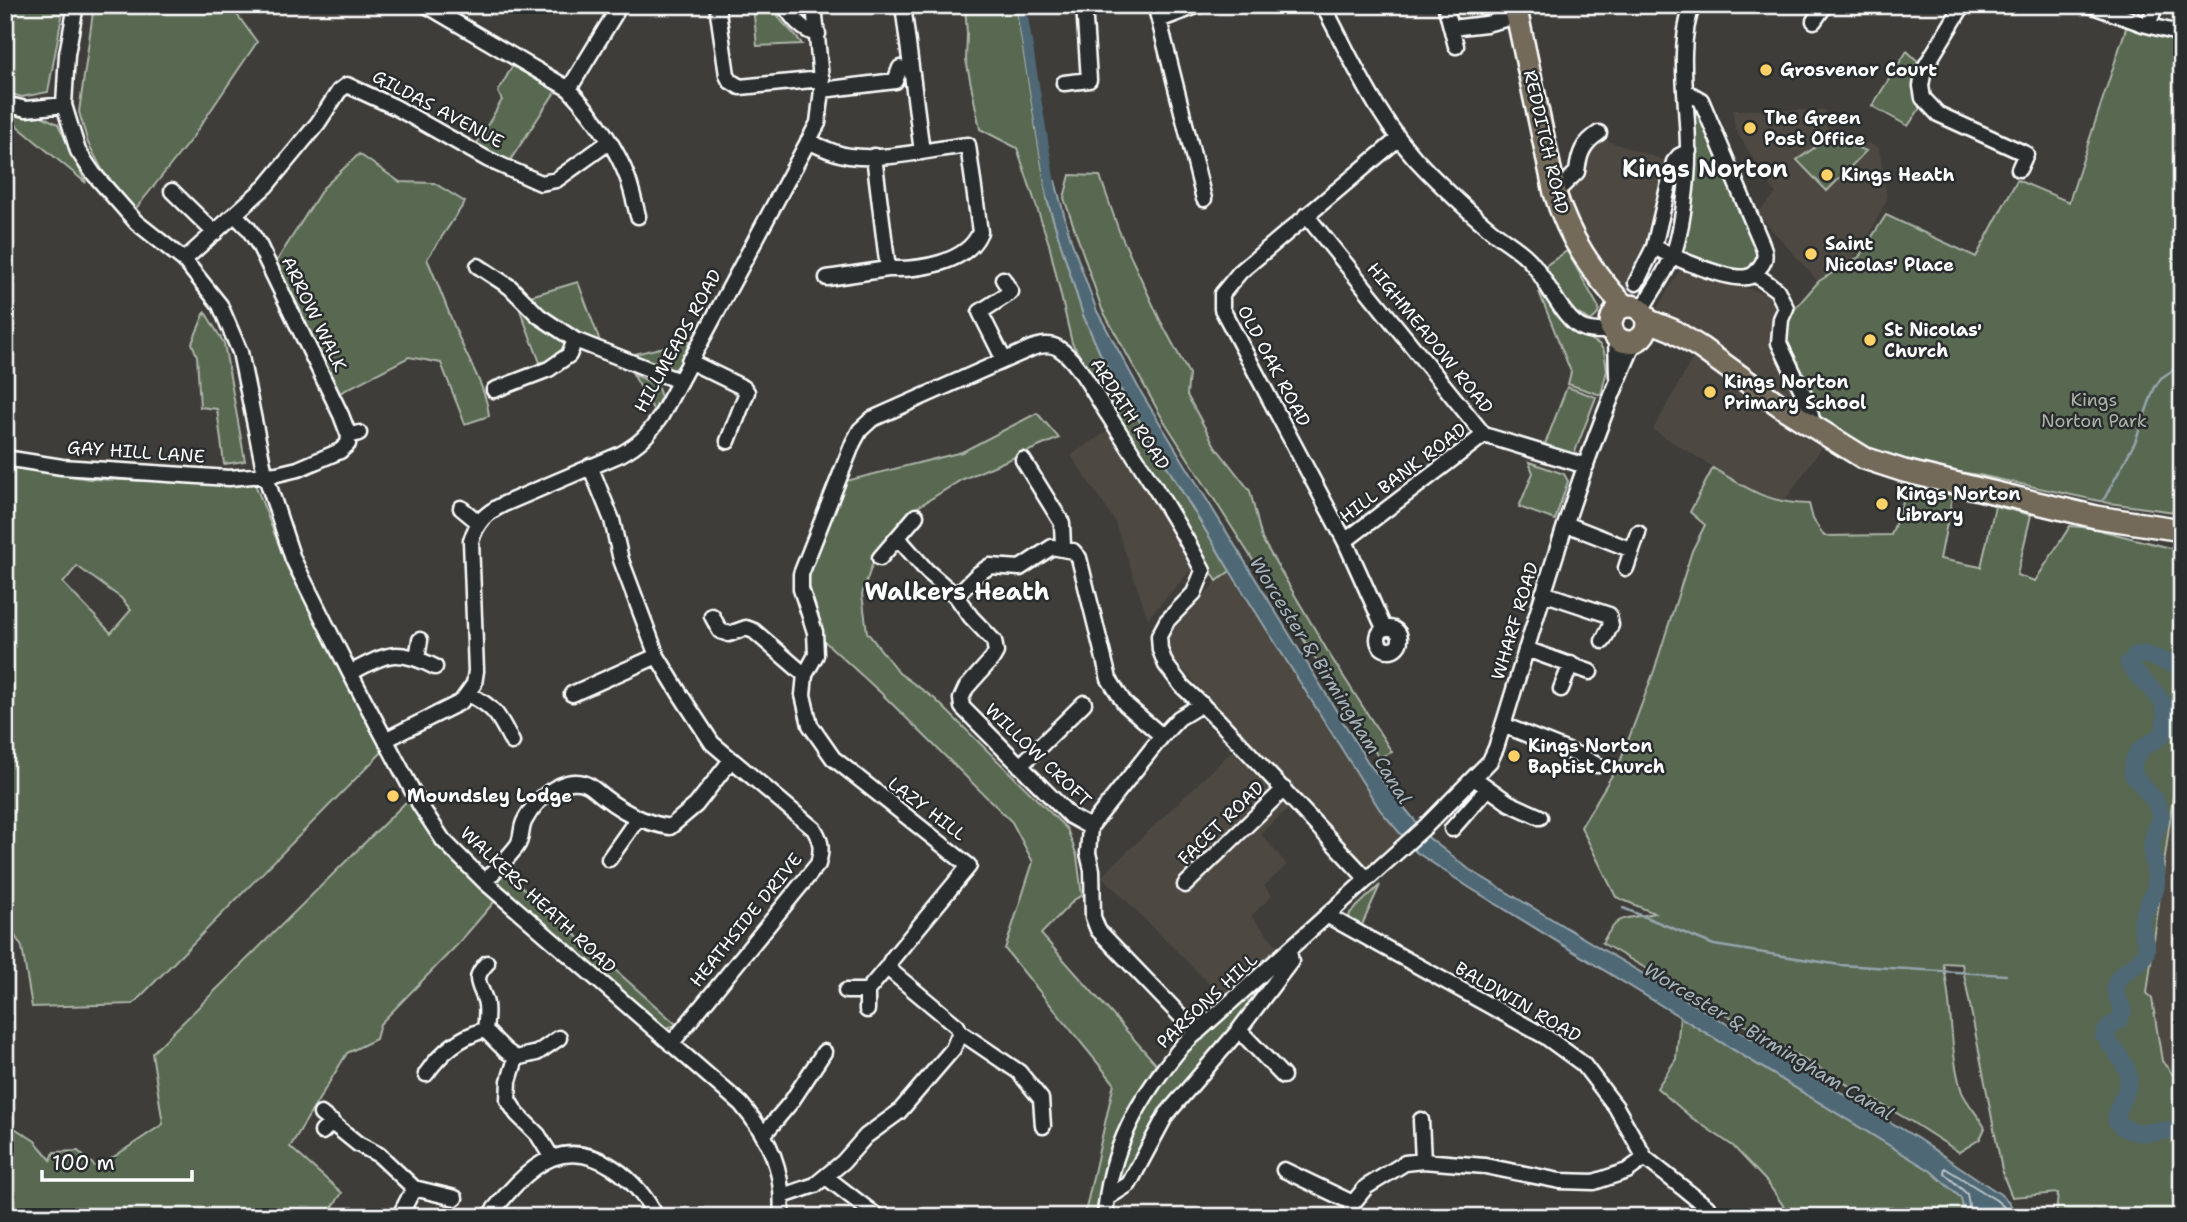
<svg xmlns="http://www.w3.org/2000/svg" width="2187" height="1222" font-family="'Shantell Sans',sans-serif">
<style>
.built{fill:#4d4842}
.green{fill:#586851;stroke:#acb4a8;stroke-width:2;fill-rule:evenodd}
.water{fill:#4f6874;stroke:#95a4ac;stroke-width:2}
.lines{fill:none;stroke-linecap:round;stroke-linejoin:round}
.shore{stroke:#b9c3c7;stroke-width:2}
.stream{stroke:#95a4ac;stroke-width:2.5}
.canal{stroke:#4f6874;stroke-width:10}
.river{stroke:#4f6874;stroke-width:18}
.minor-casing{stroke:#fff;stroke-width:19}
.highway-casing{stroke:#fff;stroke-width:26}
.minor{stroke:#2a2d2e;stroke-width:14}
.highway{stroke:#736b5a;stroke-width:21}
.poi-dot{fill:#ffd166;stroke:#2a2d2e;stroke-width:2.5}
.labels{text-anchor:middle;stroke-width:5;stroke-linejoin:round;paint-order:stroke}
.poi-label{font-size:18px;font-weight:bold;fill:#fff;stroke:#2a2d2e;text-anchor:start}
.street-label{font-size:18px;fill:#fff;stroke:#2a2d2e}
.park-label{font-size:18px;fill:#acb4a8;stroke:#2a2d2e}
.water-label{font-size:19px;font-style:italic;fill:#a7b4ba;stroke:#2a2d2e}
.district-label{font-size:24px;font-weight:bold;fill:#fff;stroke:#2a2d2e}
</style>
<rect width="100%" height="100%" fill="#3f3d3a"/>
<filter id="ink" filterUnits="userSpaceOnUse"><feTurbulence type="fractalNoise" baseFrequency=".0143" numOctaves="2"/><feDisplacementMap in="SourceGraphic" scale="14" xChannelSelector="R" yChannelSelector="G"/><feConvolveMatrix kernelMatrix="1 2 1 2 8 2 1 2 1" color-interpolation-filters="sRGB"/></filter>
<g filter="url(#ink)">
<path class="built" d="M1733 110H1825L1827 127 1879 148 1887 199 1869 236 1855 256 1843 267 1817 280 1757 213 1776 194 1735 129Z
M1602 139 1670 162 1649 251 1628 292 1611 283 1560 195 1583 159Z
M1681 268 1776 297 1774 334 1800 397 1798 403 1657 309Z
M1695 354 1822 447 1783 503 1759 495 1653 430Z
M1108 431 1195 565 1148 618 1114 520 1071 455Z
M1230 571 1336 743 1380 810 1401 835 1367 869 1174 660 1165 639 1217 581Z
M2182 747V1086L2162 1061 2152 999 2147 993 2176 774Z
M1232 751 1291 807 1260 833 1287 865 1264 886 1272 896 1251 916 1281 950 1225 1000 1102 876Z"/>
<path class="green" d="M5 5H64L48 92 22 97 5 92Z
M94 5H230L257 42 192 138 134 211 105 175 88 143 79 112Z
M753 5H774C777 22 793 30 802 44L757 46Z
M965 5H1016L1048 203 1083 315 1103 360 1230 571 1217 581 1072 343 1049 244 1017 148 980 129 966 60 967 34Z
M2129 19 2182 35V513L2109 503 1979 475 1906 464 1817 428 1782 340 1786 319 1819 281 1859 257 1886 215 1976 257 2017 180 2069 202Z
M1907 51 1923 66 1917 92 1920 108 1908 126 1872 106Z
M514 63 557 89 509 162 476 145 502 100 498 92Z
M1693 115H1704L1755 239 1760 261 1743 274 1709 266 1680 253C1688 210 1697 158 1693 115Z
M5 116H42L58 124 86 183Z
M1830 137 1866 151 1827 191 1797 160Z
M359 154 400 182 434 183 465 202 427 259C439 286 449 314 460 340 471 366 486 388 489 416L465 424 441 363 409 357 338 394 276 262 323 188Z
M1070 175 1100 176 1119 231 1160 320 1189 374 1187 395 1215 446 1250 491 1262 539 1331 657 1392 752 1379 758 1161 416 1102 309 1064 198Z
M1567 251 1599 308 1598 314 1591 321 1571 310 1542 268Z
M578 282 598 336 601 345C574 332 550 316 527 297Z
M1539 292 1578 333 1599 344 1604 351 1607 370 1601 395 1568 384 1571 372Z
M518 305 568 346 565 351 541 365Z
M205 312 224 343 245 461 224 464 217 409 200 407 197 356 192 343Z
M690 341C686 349 683 361 677 367 665 378 641 360 630 355Z
M633 374 657 385 661 397 654 411Z
M1567 387 1596 397 1573 457 1544 447Z
M1037 413 1059 438 961 480 910 512 878 548 862 594 867 632 899 673 935 699 1067 829 1077 856 1082 896 1075 899 1041 934 1156 1064 1130 1104 1112 1143 1095 1217H1089L1085 1213 1114 1083 1005 949 1033 862 1012 822 881 693 823 640 813 609 806 576 842 482 962 452Z
M1529 462 1564 474 1568 481 1555 520 1519 507 1533 473Z
M5 465 89 479 255 484 289 571 385 749 133 1004 32 1007 22 947 9 926 5 896ZM77 566 121 598 131 610 111 633 63 583Z
M1713 468C1748 489 1766 503 1809 504L1813 519 1824 536 1891 535 1910 482 1953 493 1940 559 1981 567 1995 506 2031 515 2017 575 2035 581 2070 526 2091 528 2182 551V606L2178 615 2182 617V747L2176 774 2147 993 2152 999 2162 1061 2182 1086V1217H2056L2058 1193 2012 1197 2003 1175 1962 964 1943 963C1953 1005 1949 1052 1962 1092 1966 1102 1979 1116 1985 1128L1980 1139 1959 1152 1912 1122 1602 943C1620 911 1623 921 1654 913L1616 897 1581 827 1620 762 1654 671 1692 551 1705 525 1690 512Z
M410 798 428 832 495 901 457 945 380 1024 376 1039 347 1053 290 1147 342 1193 326 1217H5V1122L35 1141 51 1160 54 1152 78 1151 97 1168 163 1124 152 1053Z
M502 869 677 1025 661 1029 492 880Z
M1380 885 1361 927 1354 923 1349 917 1350 913Z
M1249 991 1255 996 1257 1003 1127 1176 1116 1186 1123 1147 1165 1074Z
M1680 1017 1931 1171 1961 1198 1965 1217H1791L1767 1182 1733 1146 1692 1118 1657 1088 1676 1059Z"/>
<path class="water" d="M1055 181 1071 240 1097 311 1142 394 1369 764 1429 838 1470 870 1917 1138 2000 1194 2009 1202 2017 1217H1965L1961 1198 1931 1171 1470 888 1416 852 1380 810 1230 571 1103 360 1083 315 1048 203 1045 185Z"/>
<g class="lines">
<path class="shore" d="M1971 1217 1967 1194 1944 1173 1945 1168 1996 1200 2003 1206 2009 1217"/>
<path class="stream" d="M2103 501 2135 442 2154 389 2161 378 2182 364
M1623 908 1714 945 1840 965 2006 975"/>
<path class="canal" d="M1021 5 1052 196"/>
<path class="river" d="M2182 667 2146 655H2136L2129 663C2138 683 2165 692 2166 716 2166 745 2148 738 2138 753 2133 759 2133 767 2133 774L2155 801 2161 815C2159 825 2152 836 2152 846 2151 861 2159 874 2155 889 2151 902 2143 910 2142 924 2142 933 2148 941 2146 950 2143 968 2114 969 2115 991 2116 997 2121 1004 2123 1010L2119 1021 2110 1026 2104 1035C2111 1047 2125 1060 2128 1074 2132 1091 2114 1105 2117 1122 2136 1140 2158 1129 2180 1130L2182 1132
M2182 1160V1181"/>
<g class="minor-casing">
<path id="minor" d="M76 5 67 54 64 105 78 151 93 173 136 222 184 260 220 305 240 352 265 474 293 559 350 673 420 805 443 840 485 882 741 1104C770 1138 785 1172 781 1217
M426 5 569 89C592 114 616 146 628 179 632 191 635 204 638 216
M717 5 727 75 730 81 740 87 822 79
M784 5C792 17 803 32 818 34
M903 5 922 152
M1155 5 1159 20
M1199 5 1159 20 1204 199
M1323 5C1354 64 1380 125 1428 172 1448 192 1469 212 1491 230 1504 241 1522 250 1532 263 1547 280 1564 323 1585 329 1594 332 1603 331 1612 331
M1963 5 1924 69 1921 86 1923 98 1938 114 2026 154 2019 169
M2090 5 2143 24 2182 34
M1446 8 1456 46
M1814 21 1825 5
M2148 25 2156 5
M1451 28 1486 24 1517 16
M1064 83 1089 80 1084 5
M569 89 616 12 617 5
M822 90 895 81 900 68
M1687 92 1701 100 1761 242C1765 251 1767 259 1760 267 1757 272 1754 276 1747 277 1727 281 1673 257 1654 247L1674 162 1679 156 1689 151
M5 104 26 109 64 105
M808 141C821 147 834 154 849 156 888 161 930 149 968 145L980 232C967 264 918 270 888 269L874 156
M172 191 215 233
M1555 193 1577 172C1579 154 1583 143 1599 133
M235 215 248 228 259 245 341 415 349 436
M1306 215 1484 435 1586 466
M184 260 266 186 318 123 339 91 347 85 395 107 487 159 541 183 556 180 609 142
M478 266 510 287 539 316 575 340 679 381
M1755 274 1777 290 1786 308 1781 319 1779 343 1807 401 1815 430
M827 278 888 269
M1003 279 1011 292 980 312 1004 360
M1636 283 1654 247
M1641 310C1651 293 1663 277 1671 259 1682 238 1689 173 1688 148 1688 106 1676 43 1693 5
M1616 337 1617 376
M689 361 744 388 747 392 728 441
M494 390 549 369 569 355 575 340
M5 458 62 467 229 478 277 474 298 469 340 451 348 444 349 436 359 433
M1023 460 1062 523 1063 547
M590 466 612 520 621 560 657 656 680 694 712 743 814 829C822 842 822 849 818 864L671 1044
M461 508 478 522
M1566 524 1632 550 1626 568
M898 538 927 571 956 596 971 617 994 641 996 652 992 659 966 688 961 699 962 707 1070 816 1090 827
M1345 541 1484 435
M1632 550 1638 533
M880 558 916 516
M1543 593 1609 615 1611 625 1603 641
M956 596 978 574 990 566 1020 568 1052 547 1073 551 1079 558 1109 679 1125 704 1162 736
M712 616 720 631 729 634 746 628 754 631 805 675
M1378 639a11 11 0 1 1 22 0a11 11 0 1 1-22 0Z
M1384 628 1345 541 1222 309V294L1240 272 1398 139
M1526 649 1590 672
M417 658 420 640
M350 673C387 654 396 647 435 667
M1561 689 1571 664
M468 694C495 707 499 716 512 742
M572 694 657 656
M1503 725 1581 756 1597 765
M387 739 461 702 474 684 476 671 471 541C477 521 486 513 504 504L621 454C641 443 648 435 661 416L818 123 822 90 814 5
M1020 766 1084 703
M1474 778 1509 803 1540 817
M1452 829 1488 788
M609 859 638 818
M485 882C495 870 508 858 517 846 523 838 520 828 525 820 536 798 570 768 594 789 616 808 641 823 670 827L696 805 731 760
M1185 885 1284 789
M1328 916 1546 1037 1583 1064 1616 1107 1645 1158 1707 1207 1714 1217
M846 991H867V1010
M867 991 888 966
M485 1030C486 1020 488 1009 485 1000 479 982 472 979 487 963
M1239 1030 1283 1076
M1197 1033 1098 930 1093 917 1092 870 1088 853 1090 827 1162 736 1179 718 1202 704
M516 1058 537 1053 559 1038
M426 1074C441 1052 459 1037 485 1030L506 1051 516 1058 509 1081 508 1100 517 1114 538 1135 552 1158
M321 1114 358 1144 379 1155 414 1188 399 1217
M1421 1120 1423 1161
M1043 1126 1041 1099 1019 1072 960 1032 957 1026 892 972 888 966 892 959 969 866 833 758 810 725 803 695 805 675 816 655 815 632 801 589V574L853 443 860 430 872 419 1032 348C1041 345 1050 343 1058 348 1077 359 1095 395 1107 413 1140 465 1175 516 1203 571L1194 593 1167 621 1159 636 1160 650 1166 665 1182 686 1219 721 1367 879
M322 1132 332 1122
M764 1134 791 1102 824 1052
M1284 1170 1353 1203
M826 1177 878 1217
M414 1188 455 1198
M783 1196 815 1185 843 1162 866 1136 899 1112 953 1049 960 1032
M1107 1198 1129 1184 1166 1115 1239 1030 1291 961 1289 951
M488 1217C504 1197 527 1168 552 1158 595 1142 639 1181 656 1217
M1105 1217C1109 1149 1140 1096 1183 1045L1426 826 1490 761 1496 748C1539 611 1576 473 1635 341
M1349 1217 1353 1203 1366 1187 1405 1163 1423 1161 1485 1166 1560 1181 1594 1182 1627 1171 1645 1158"/>
</g>
<g class="highway-casing">
<path id="highway" d="M1515 5 1555 193C1569 238 1592 272 1624 306
M1611 324a18 18 0 1 1 36 0a18 18 0 1 1-36 0Z
M1647 320 1672 330 1701 348 1785 409 1864 458 1904 471 2096 517 2182 530"/>
</g>
<use href="#minor" class="minor"/>
<use href="#highway" class="highway"/>
</g>
</g>
<g class="poi-dot">
<circle cx="1766" cy="70" r="7"/>
<circle cx="1750" cy="128" r="7"/>
<circle cx="1827" cy="175" r="7"/>
<circle cx="1811" cy="254" r="7"/>
<circle cx="1870" cy="340" r="7"/>
<circle cx="1710" cy="392" r="7"/>
<circle cx="1882" cy="504" r="7"/>
<circle cx="1514" cy="756" r="7"/>
<circle cx="393" cy="796" r="7"/>
</g>
<g class="labels">
<g class="poi-label">
<text x="1780" y="76">Grosvenor Court</text>
<text x="1764" y="124">The Green<tspan x="1764" dy="21">Post Office</tspan></text>
<text x="1841" y="181">Kings Heath</text>
<text x="1825" y="250">Saint<tspan x="1825" dy="21">Nicolas' Place</tspan></text>
<text x="1884" y="336">St Nicolas'<tspan x="1884" dy="21">Church</tspan></text>
<text x="1724" y="388">Kings Norton<tspan x="1724" dy="21">Primary School</tspan></text>
<text x="1896" y="500">Kings Norton<tspan x="1896" dy="21">Library</tspan></text>
<text x="1528" y="752">Kings Norton<tspan x="1528" dy="21">Baptist Church</tspan></text>
<text x="407" y="802">Moundsley Lodge</text>
</g>
<g class="street-label">
<text transform="translate(438 109) rotate(28)" y="6">GILDAS AVENUE</text>
<text transform="translate(1546 142) rotate(77)" y="6">REDDITCH ROAD</text>
<text transform="translate(314 314) rotate(64)" y="6">ARROW WALK</text>
<text transform="translate(1430 338) rotate(51)" y="6">HIGHMEADOW ROAD</text>
<text transform="translate(678 341) rotate(-61)" y="6">HILLMEADS ROAD</text>
<text transform="translate(1274 366) rotate(62)" y="6">OLD OAK ROAD</text>
<text transform="translate(1130 414) rotate(57)" y="6">ARDATH ROAD</text>
<text transform="translate(136 452) rotate(4)" y="6">GAY HILL LANE</text>
<text transform="translate(1403 473) rotate(-37)" y="6">HILL BANK ROAD</text>
<text transform="translate(1515 621) rotate(-73)" y="6">WHARF ROAD</text>
<text transform="translate(1038 755) rotate(44)" y="6">WILLOW CROFT</text>
<text transform="translate(927 809) rotate(37)" y="6">LAZY HILL</text>
<text transform="translate(1221 823) rotate(-44)" y="6">FACET ROAD</text>
<text transform="translate(538 900) rotate(43)" y="6">WALKERS HEATH ROAD</text>
<text transform="translate(746 920) rotate(-51)" y="6">HEATHSIDE DRIVE</text>
<text transform="translate(1207 1001) rotate(-43)" y="6">PARSONS HILL</text>
<text transform="translate(1518 1002) rotate(30)" y="6">BALDWIN ROAD</text>
</g>
<g class="park-label">
<text x="2094" y="406">Kings<tspan x="2094" dy="21">Norton Park</tspan></text>
</g>
<g class="water-label">
<text transform="translate(1331 680) rotate(58)" y="7">Worcester &amp; Birmingham Canal</text>
<text transform="translate(1769 1041) rotate(31)" y="7">Worcester &amp; Birmingham Canal</text>
</g>
<g class="district-label">
<text x="1705" y="177">Kings Norton</text>
<text x="957" y="600">Walkers Heath</text>
</g>
</g>
<rect width="2187" height="1222" fill="none" stroke="#2a2d2e" stroke-width="28"/>
<rect x="14" y="14" width="2159" height="1194" fill="none" stroke="#fff" stroke-width="2.5" filter="url(#ink)"/>
<path d="M42 1170v10h150v-10" fill="none" stroke="#ffffff" stroke-width="3.5"/>
<text x="52" y="1170" font-size="21" fill="#ffffff" stroke="#2a2d2e" stroke-width="5" paint-order="stroke">100 m</text>
</svg>
